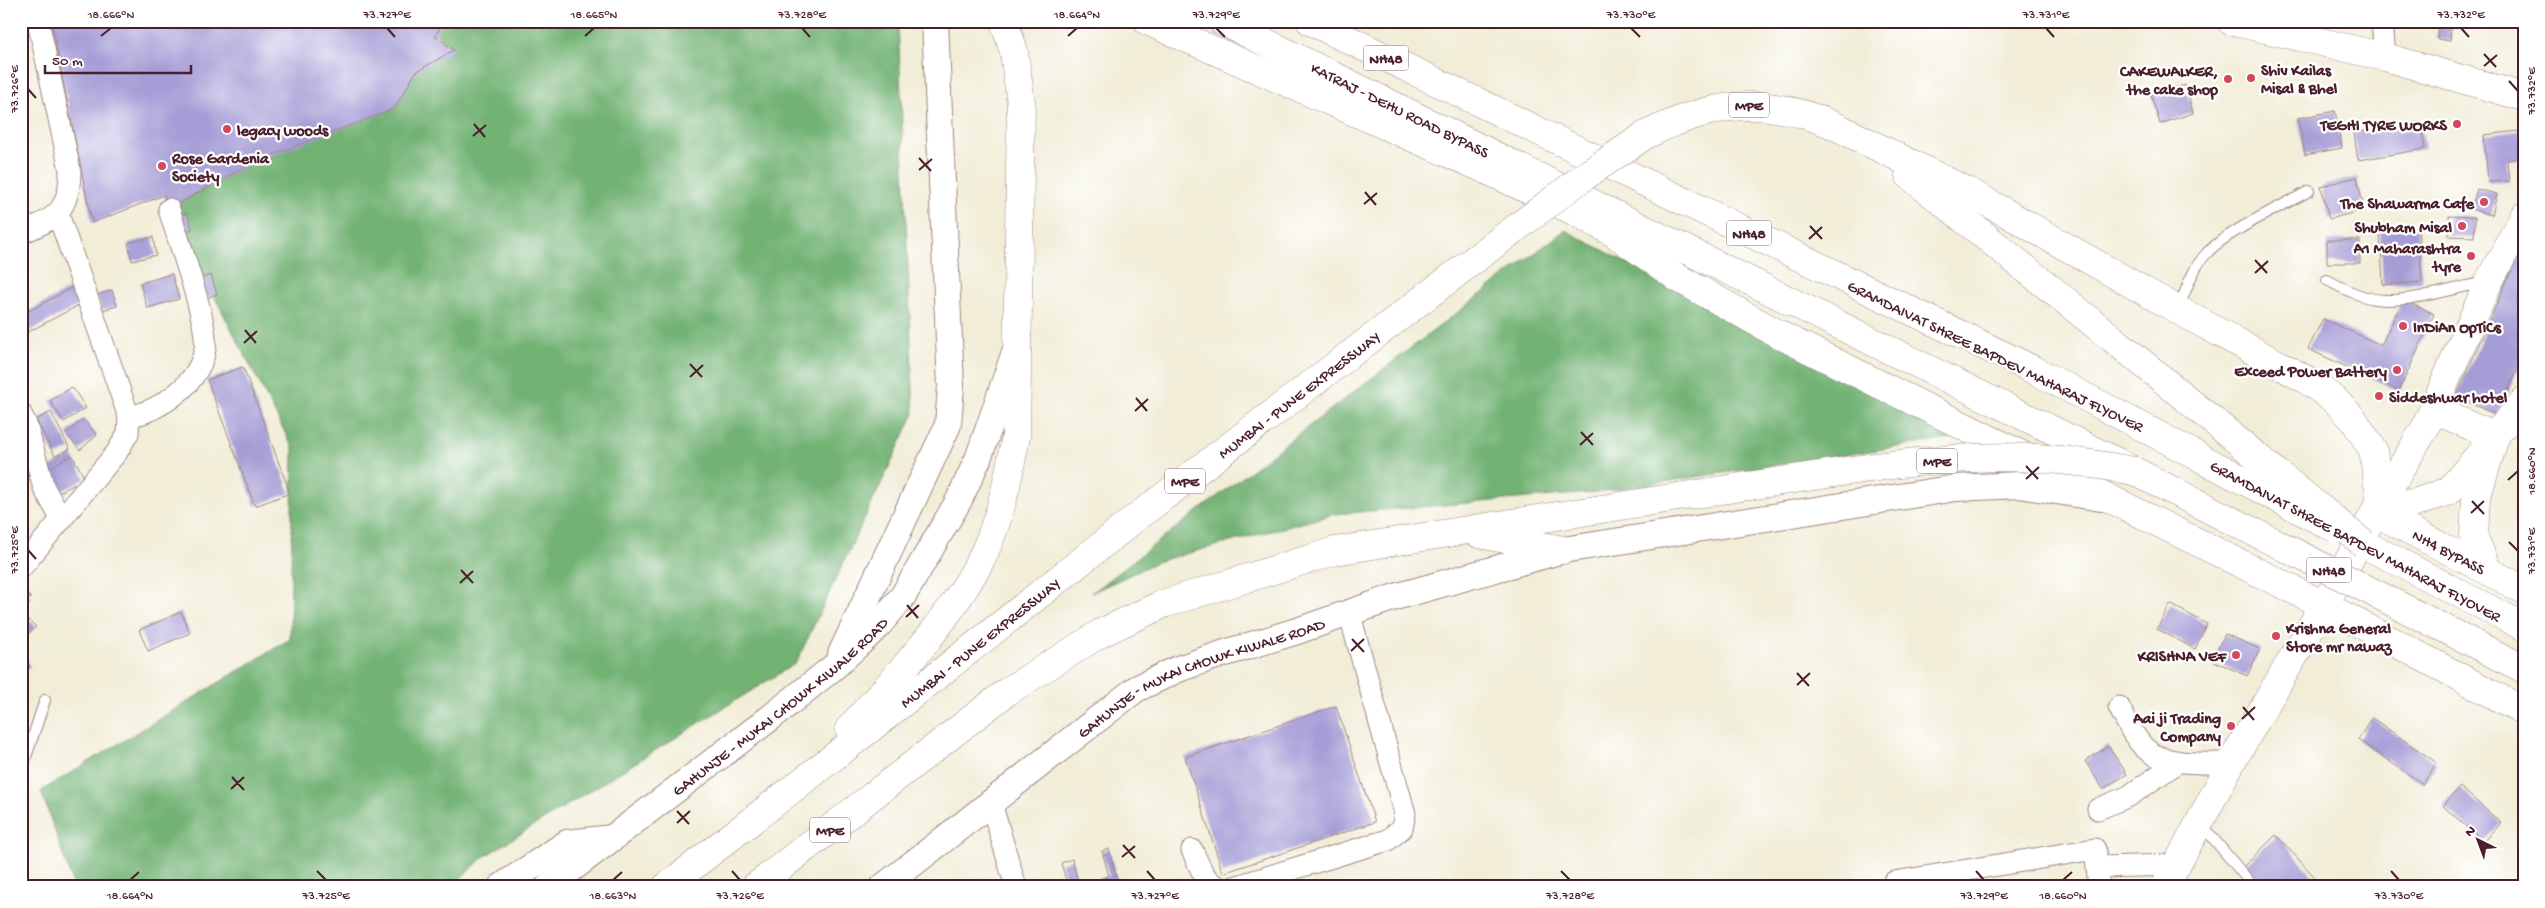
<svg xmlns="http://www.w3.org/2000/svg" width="2545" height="908" font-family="'Gochi Hand',sans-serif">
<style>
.forest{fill:#72b273;stroke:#5e684f}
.building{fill:#a69dd6}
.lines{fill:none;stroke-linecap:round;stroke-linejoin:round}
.service-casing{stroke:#9e8681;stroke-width:12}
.minor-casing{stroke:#9e8681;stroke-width:23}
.tertiary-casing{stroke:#9e8681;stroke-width:28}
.secondary-casing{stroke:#9e8681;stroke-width:29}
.primary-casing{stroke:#9e8681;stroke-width:29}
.trunk-casing{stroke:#9e8681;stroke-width:29}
.motorway-casing{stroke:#9e8681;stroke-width:29}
.service{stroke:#fff;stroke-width:10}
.minor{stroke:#fff;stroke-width:21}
.tertiary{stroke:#fff;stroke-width:26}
.secondary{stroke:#fff;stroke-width:28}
.primary{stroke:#fff;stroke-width:28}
.trunk{stroke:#fff;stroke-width:28}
.motorway{stroke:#fff;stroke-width:28}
.trunk-bridge-casing{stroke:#9e8681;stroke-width:29;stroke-linecap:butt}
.motorway-bridge-casing{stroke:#9e8681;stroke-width:29;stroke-linecap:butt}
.trunk-bridge{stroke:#fff;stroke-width:28}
.motorway-bridge{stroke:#fff;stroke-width:28}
.ticks{fill:none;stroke:#4a1f2b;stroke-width:2}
.poi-dot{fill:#d1495b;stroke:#fff;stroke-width:2}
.labels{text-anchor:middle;stroke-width:4.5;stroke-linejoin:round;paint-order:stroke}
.shield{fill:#fff;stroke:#80626b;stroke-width:1}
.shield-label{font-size:15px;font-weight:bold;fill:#4a1f2b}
.poi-label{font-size:16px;font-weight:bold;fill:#4a1f2b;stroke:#fff;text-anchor:end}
.street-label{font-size:16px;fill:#4a1f2b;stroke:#fff}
.neatline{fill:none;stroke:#4a1f2b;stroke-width:2}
.ticks-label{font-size:12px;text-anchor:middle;fill:#4a1f2b}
</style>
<rect width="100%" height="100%" fill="#fff"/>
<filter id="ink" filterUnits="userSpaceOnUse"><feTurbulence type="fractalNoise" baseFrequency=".02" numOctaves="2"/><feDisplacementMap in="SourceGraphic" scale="10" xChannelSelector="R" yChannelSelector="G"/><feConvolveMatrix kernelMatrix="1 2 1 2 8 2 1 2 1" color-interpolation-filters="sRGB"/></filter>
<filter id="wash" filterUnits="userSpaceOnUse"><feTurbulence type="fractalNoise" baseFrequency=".0096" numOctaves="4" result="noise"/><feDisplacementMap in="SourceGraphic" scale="20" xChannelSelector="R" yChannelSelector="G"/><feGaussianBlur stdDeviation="1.12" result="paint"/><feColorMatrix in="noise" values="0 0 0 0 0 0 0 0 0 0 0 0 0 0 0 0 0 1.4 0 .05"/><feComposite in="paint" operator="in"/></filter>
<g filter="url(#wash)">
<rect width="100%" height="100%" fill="#f1edd7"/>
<path class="forest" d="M421 21H898L914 414 796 663 485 856 451 887H74L41 791 290 639 293 448 169 209 454 50Z
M1565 230 1957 438 1590 493 1335 514 1159 561 1091 593Z"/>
<g id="blocks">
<path class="building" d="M51 21H444L435 36 454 50 416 72 394 109 251 163 169 209 164 195 92 223Z
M2438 27 2451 28 2450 41 2437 39Z
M2185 85 2193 113 2160 124 2151 95Z
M2335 111 2342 148 2305 155 2298 118Z
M2421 122 2425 149 2358 160 2354 133Z
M2519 131 2522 158 2507 160 2509 181 2488 182 2484 135Z
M2357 177 2364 210 2329 219 2321 186Z
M2477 189 2497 194 2492 215 2471 209Z
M187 213 192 229 181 233 176 217Z
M2449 216 2475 217 2474 237 2449 236Z
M2418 227 2422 282 2383 285 2380 230Z
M153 237 156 255 132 261 128 243Z
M2327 240H2360V263H2327Z
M2524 242V356L2497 415 2456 397Z
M172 274 179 299 147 308 140 283Z
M211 275 217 294 203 299 197 280Z
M73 287 81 304 28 332 21 315Z
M112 290 117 306 102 310 97 295Z
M2403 300 2434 314 2399 391 2308 349 2323 319 2381 345Z
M243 367 290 493 255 506 207 380Z
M72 387 86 408 64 422 50 401Z
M51 412 70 449 55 456 36 420Z
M83 419 97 435 80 450 66 434Z
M21 442 39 478 21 486Z
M72 455 85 479 56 494 43 471Z
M22 589 31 598 21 607V590Z
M2170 604 2207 624 2195 649 2157 629Z
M181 612 190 633 148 651 139 630Z
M29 620 36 627 25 637 21 633V626Z
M2225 634 2260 649 2247 676 2212 660Z
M21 649 30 667 21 671Z
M1336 706 1375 822 1223 873 1185 757Z
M2372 718 2437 763 2423 784 2358 740Z
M2108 746 2127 774 2103 789 2085 761Z
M2460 787 2501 823 2484 842 2443 806Z
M2276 835 2324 887H2258L2241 869Z
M1109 849 1119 887H1068L1061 863 1072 859 1079 885 1109 876 1102 851Z"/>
</g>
</g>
<g filter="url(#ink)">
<use href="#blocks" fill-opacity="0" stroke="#9e8681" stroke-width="1"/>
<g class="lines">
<g class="service-casing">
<path id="service" d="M2327 280C2344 289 2363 299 2384 300 2417 301 2454 288 2486 282
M2178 309C2186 291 2192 269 2206 254 2224 233 2282 206 2309 191
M21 772 45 700
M2201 824 2254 887"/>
</g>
<g class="minor-casing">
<path id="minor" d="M2382 21 2385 57
M21 233C56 219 70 210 70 170L38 21
M21 414 26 424 44 488 62 520
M129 417C161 410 199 384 205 349 209 323 177 238 169 209
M21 568 117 452 128 433 129 417 58 214
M2119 707C2126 721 2135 740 2147 750 2166 766 2208 763 2231 763
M991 803 1016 887
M2098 809 2129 796 2178 762
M1192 850C1199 864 1203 881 1219 887
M2097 867 2178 865
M1234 887 1388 840 1402 828 1405 814 1349 612
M1896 887 1894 882 2095 849 2099 887"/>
</g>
<g class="tertiary-casing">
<g id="tertiary">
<path d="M841 654 948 425 951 386 935 21"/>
<path d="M501 887 567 843 613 838"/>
<path id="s1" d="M548 887 770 718 835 666 876 628 903 596 959 500 978 459 1015 352"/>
<path id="s2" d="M883 887 1136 689 1178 669 1222 654 1297 631 1395 597 1563 550 1956 488 2020 485 2101 498"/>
</g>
</g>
<g class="secondary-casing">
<path id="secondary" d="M2165 887 2231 763 2324 605"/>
</g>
<g class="primary-casing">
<g id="primary">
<path d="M1147 21 1482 168 1576 212 1614 233 1678 278 1780 335 2324 605 2524 711"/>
<path d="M2231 21 2385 57 2524 97"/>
<path d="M2433 409 2495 437 2476 499 2474 537 2487 569"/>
<path d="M2381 504 2415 503 2449 491 2524 401"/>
<path id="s3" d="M2375 512 2524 590"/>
<path d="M2329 597 2375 512 2425 428 2489 281 2524 216"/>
</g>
</g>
<g class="trunk-casing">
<g id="trunk">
<path id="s4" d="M1222 21 2127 467"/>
<path d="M1310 21 2036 371"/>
<path d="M2364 544 2524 627"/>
</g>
</g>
<g class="motorway-casing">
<g id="motorway">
<path d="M1644 136C1711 102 1763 95 1833 125L1971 193 2178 310 2307 380 2335 400 2354 420 2373 450 2381 504"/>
<path d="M1909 175 2113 339"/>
<path d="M1479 534 1563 550"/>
<path d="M849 729C895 678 943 628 977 567 999 527 1008 480 1016 436L1021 103 1014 52 1004 21"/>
<path id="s5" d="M666 887 862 735 1137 517 1512 231"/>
<path d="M755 887 1008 691 1101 633 1163 604 1335 551 1741 487"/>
</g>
</g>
<use href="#service" class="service"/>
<use href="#minor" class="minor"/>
<use href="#tertiary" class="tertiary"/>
<use href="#secondary" class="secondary"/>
<use href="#primary" class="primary"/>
<use href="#trunk" class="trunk"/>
<use href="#motorway" class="motorway"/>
<g class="trunk-bridge-casing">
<path id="trunk-bridge" d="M2036 371 2336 529
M2134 471 2524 669"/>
</g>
<g class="motorway-bridge-casing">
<path id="motorway-bridge" d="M1512 231 1585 176 1644 136
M2113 339 2364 544
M1741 487C1838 473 1938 453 2036 458 2069 460 2101 465 2134 471"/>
</g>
<use href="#trunk-bridge" class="trunk-bridge"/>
<use href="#motorway-bridge" class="motorway-bridge"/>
</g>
</g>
<path class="ticks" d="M387 28 395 37M802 28 810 37M1216 28 1225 37M1631 28 1640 37M2046 28 2054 37M2461 28 2469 37M101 36 111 28M585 36 594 28M1068 36 1077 28M2484 54 2496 67M2484 66 2497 55M2509 81 2518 91M28 89 36 98M474 124 485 137M473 136 486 125M919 158 931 171M919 170 932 159M1365 192 1376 205M1364 204 1377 193M1810 226 1822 239M1809 239 1822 227M2255 260 2267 273M2255 273 2268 261M245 330 256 343M244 343 257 331M690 364 702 377M690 377 703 365M1136 398 1147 411M1135 411 1148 399M1581 432 1593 445M1580 445 1593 433M2026 466 2038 479M2026 479 2039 467M2508 480 2518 471M2472 501 2484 514M2471 513 2484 501M2509 542 2518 551M28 550 36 559M461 570 473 583M460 583 473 571M907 605 918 618M906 617 919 605M1352 639 1364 652M1351 651 1364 639M1797 673 1809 686M1797 685 1810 673M2243 707 2254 720M2242 719 2255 707M232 777 244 790M231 789 244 777M677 811 689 824M677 823 690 811M1123 845 1135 858M1122 857 1135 846M317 871 326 880M732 871 740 880M1147 871 1155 880M1561 871 1570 880M1976 871 1984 880M2391 871 2399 880M130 880 139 872M613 880 622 872M2063 880 2072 872"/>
<g class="poi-dot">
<circle cx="2251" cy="78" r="5"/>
<circle cx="2228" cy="79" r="5"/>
<circle cx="2457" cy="124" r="5"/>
<circle cx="227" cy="129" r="5"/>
<circle cx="162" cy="166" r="5"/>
<circle cx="2484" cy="202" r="5"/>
<circle cx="2462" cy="226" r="5"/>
<circle cx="2471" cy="256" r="5"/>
<circle cx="2403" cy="326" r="5"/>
<circle cx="2397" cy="370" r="5"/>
<circle cx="2379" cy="396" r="5"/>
<circle cx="2276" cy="636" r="5"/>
<circle cx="2236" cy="655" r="5"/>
<circle cx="2231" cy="726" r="5"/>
</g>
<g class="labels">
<g class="shield">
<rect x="1363.5" y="45.5" width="45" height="25" rx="4"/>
<rect x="1729" y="92.5" width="40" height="25" rx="4"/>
<rect x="1726.5" y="220.5" width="45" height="25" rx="4"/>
<rect x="1917" y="448.5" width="40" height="25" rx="4"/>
<rect x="1165" y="468.5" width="40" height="25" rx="4"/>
<rect x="2306.5" y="557.5" width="45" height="25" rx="4"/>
<rect x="810" y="817.5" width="40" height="25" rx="4"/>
</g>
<g class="shield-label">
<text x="1386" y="63">NH48</text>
<text x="1749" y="110">MPE</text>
<text x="1749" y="238">NH48</text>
<text x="1937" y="466">MPE</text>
<text x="1185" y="486">MPE</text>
<text x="2329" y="575">NH48</text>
<text x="830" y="835">MPE</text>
</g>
<g class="poi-label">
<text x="2261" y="75" text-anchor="start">Shiv Kailas<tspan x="2261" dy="18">Misal &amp; Bhel</tspan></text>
<text x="2218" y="76">CAKEWALKER,<tspan x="2218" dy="18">the cake shop</tspan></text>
<text x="2447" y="130">TEGHI TYRE WORKS</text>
<text x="237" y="135" text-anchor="start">legacy woods</text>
<text x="172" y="163" text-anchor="start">Rose Gardenia<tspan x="172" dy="18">Society</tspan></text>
<text x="2474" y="208">The Shawarma Cafe</text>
<text x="2452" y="232">Shubham Misal</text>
<text x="2461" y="253">A1 Maharashtra<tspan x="2461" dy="18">tyre</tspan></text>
<text x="2413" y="332" text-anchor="start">InDiAn OpTiCs</text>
<text x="2387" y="376">Exceed Power Battery</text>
<text x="2389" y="402" text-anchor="start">Siddeshwar hotel</text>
<text x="2286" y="633" text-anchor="start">Krishna General<tspan x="2286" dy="18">Store mr nawaz</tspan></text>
<text x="2226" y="661">KRISHNA VEF</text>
<text x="2221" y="723">Aai ji Trading<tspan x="2221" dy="18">Company</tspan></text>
</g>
<g class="street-label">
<text dy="6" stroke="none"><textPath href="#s4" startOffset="199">KATRAJ - DEHU ROAD BYPASS</textPath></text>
<text transform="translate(1996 355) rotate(26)" y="6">GRAMDAIVAT SHREE BAPDEV MAHARAJ FLYOVER</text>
<text dy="6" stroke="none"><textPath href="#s5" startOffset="802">MUMBAI - PUNE EXPRESSWAY</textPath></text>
<text transform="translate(2356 540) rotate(28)" y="6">GRAMDAIVAT SHREE BAPDEV MAHARAJ FLYOVER</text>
<text dy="6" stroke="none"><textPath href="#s3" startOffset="84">NH4 BYPASS</textPath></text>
<text dy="6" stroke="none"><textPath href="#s5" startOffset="398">MUMBAI - PUNE EXPRESSWAY</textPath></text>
<text dy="6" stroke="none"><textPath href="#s2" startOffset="385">GAHUNJE - MUKAI CHOWK KIWALE ROAD</textPath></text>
<text dy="6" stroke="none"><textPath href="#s1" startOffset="294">GAHUNJE - MUKAI CHOWK KIWALE ROAD</textPath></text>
</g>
</g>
<rect width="2545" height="908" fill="none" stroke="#fff" stroke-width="55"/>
<g transform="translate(2478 840) rotate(318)" stroke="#ffffff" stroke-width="4" paint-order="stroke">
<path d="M0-4L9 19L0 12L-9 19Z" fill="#4a1f2b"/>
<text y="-8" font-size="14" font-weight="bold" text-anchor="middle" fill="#4a1f2b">N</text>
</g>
<path d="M45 65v8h146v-8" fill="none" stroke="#4a1f2b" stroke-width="2.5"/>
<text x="52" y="65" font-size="15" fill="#4a1f2b" stroke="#ffffff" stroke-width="4" paint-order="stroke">50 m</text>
<rect x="28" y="28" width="2490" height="852" class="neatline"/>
<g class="ticks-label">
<text x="111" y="18">18.666°N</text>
<text x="387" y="18">73.727°E</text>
<text x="594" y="18">18.665°N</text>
<text x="802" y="18">73.728°E</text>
<text x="1077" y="18">18.664°N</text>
<text x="1216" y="18">73.729°E</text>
<text x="1631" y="18">73.730°E</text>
<text x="2046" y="18">73.731°E</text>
<text x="2461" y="18">73.732°E</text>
<text transform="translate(14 89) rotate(-90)" y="4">73.726°E</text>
<text transform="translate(2531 91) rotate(-90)" y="4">73.732°E</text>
<text transform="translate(2531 471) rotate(-90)" y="4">18.660°N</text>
<text transform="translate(14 550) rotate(-90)" y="4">73.725°E</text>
<text transform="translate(2531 551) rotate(-90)" y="4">73.731°E</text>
<text x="130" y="899">18.664°N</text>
<text x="326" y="899">73.725°E</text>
<text x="613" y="899">18.663°N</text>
<text x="740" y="899">73.726°E</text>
<text x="1155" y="899">73.727°E</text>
<text x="1570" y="899">73.728°E</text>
<text x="1984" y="899">73.729°E</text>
<text x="2063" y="899">18.660°N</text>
<text x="2399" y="899">73.730°E</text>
</g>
</svg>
